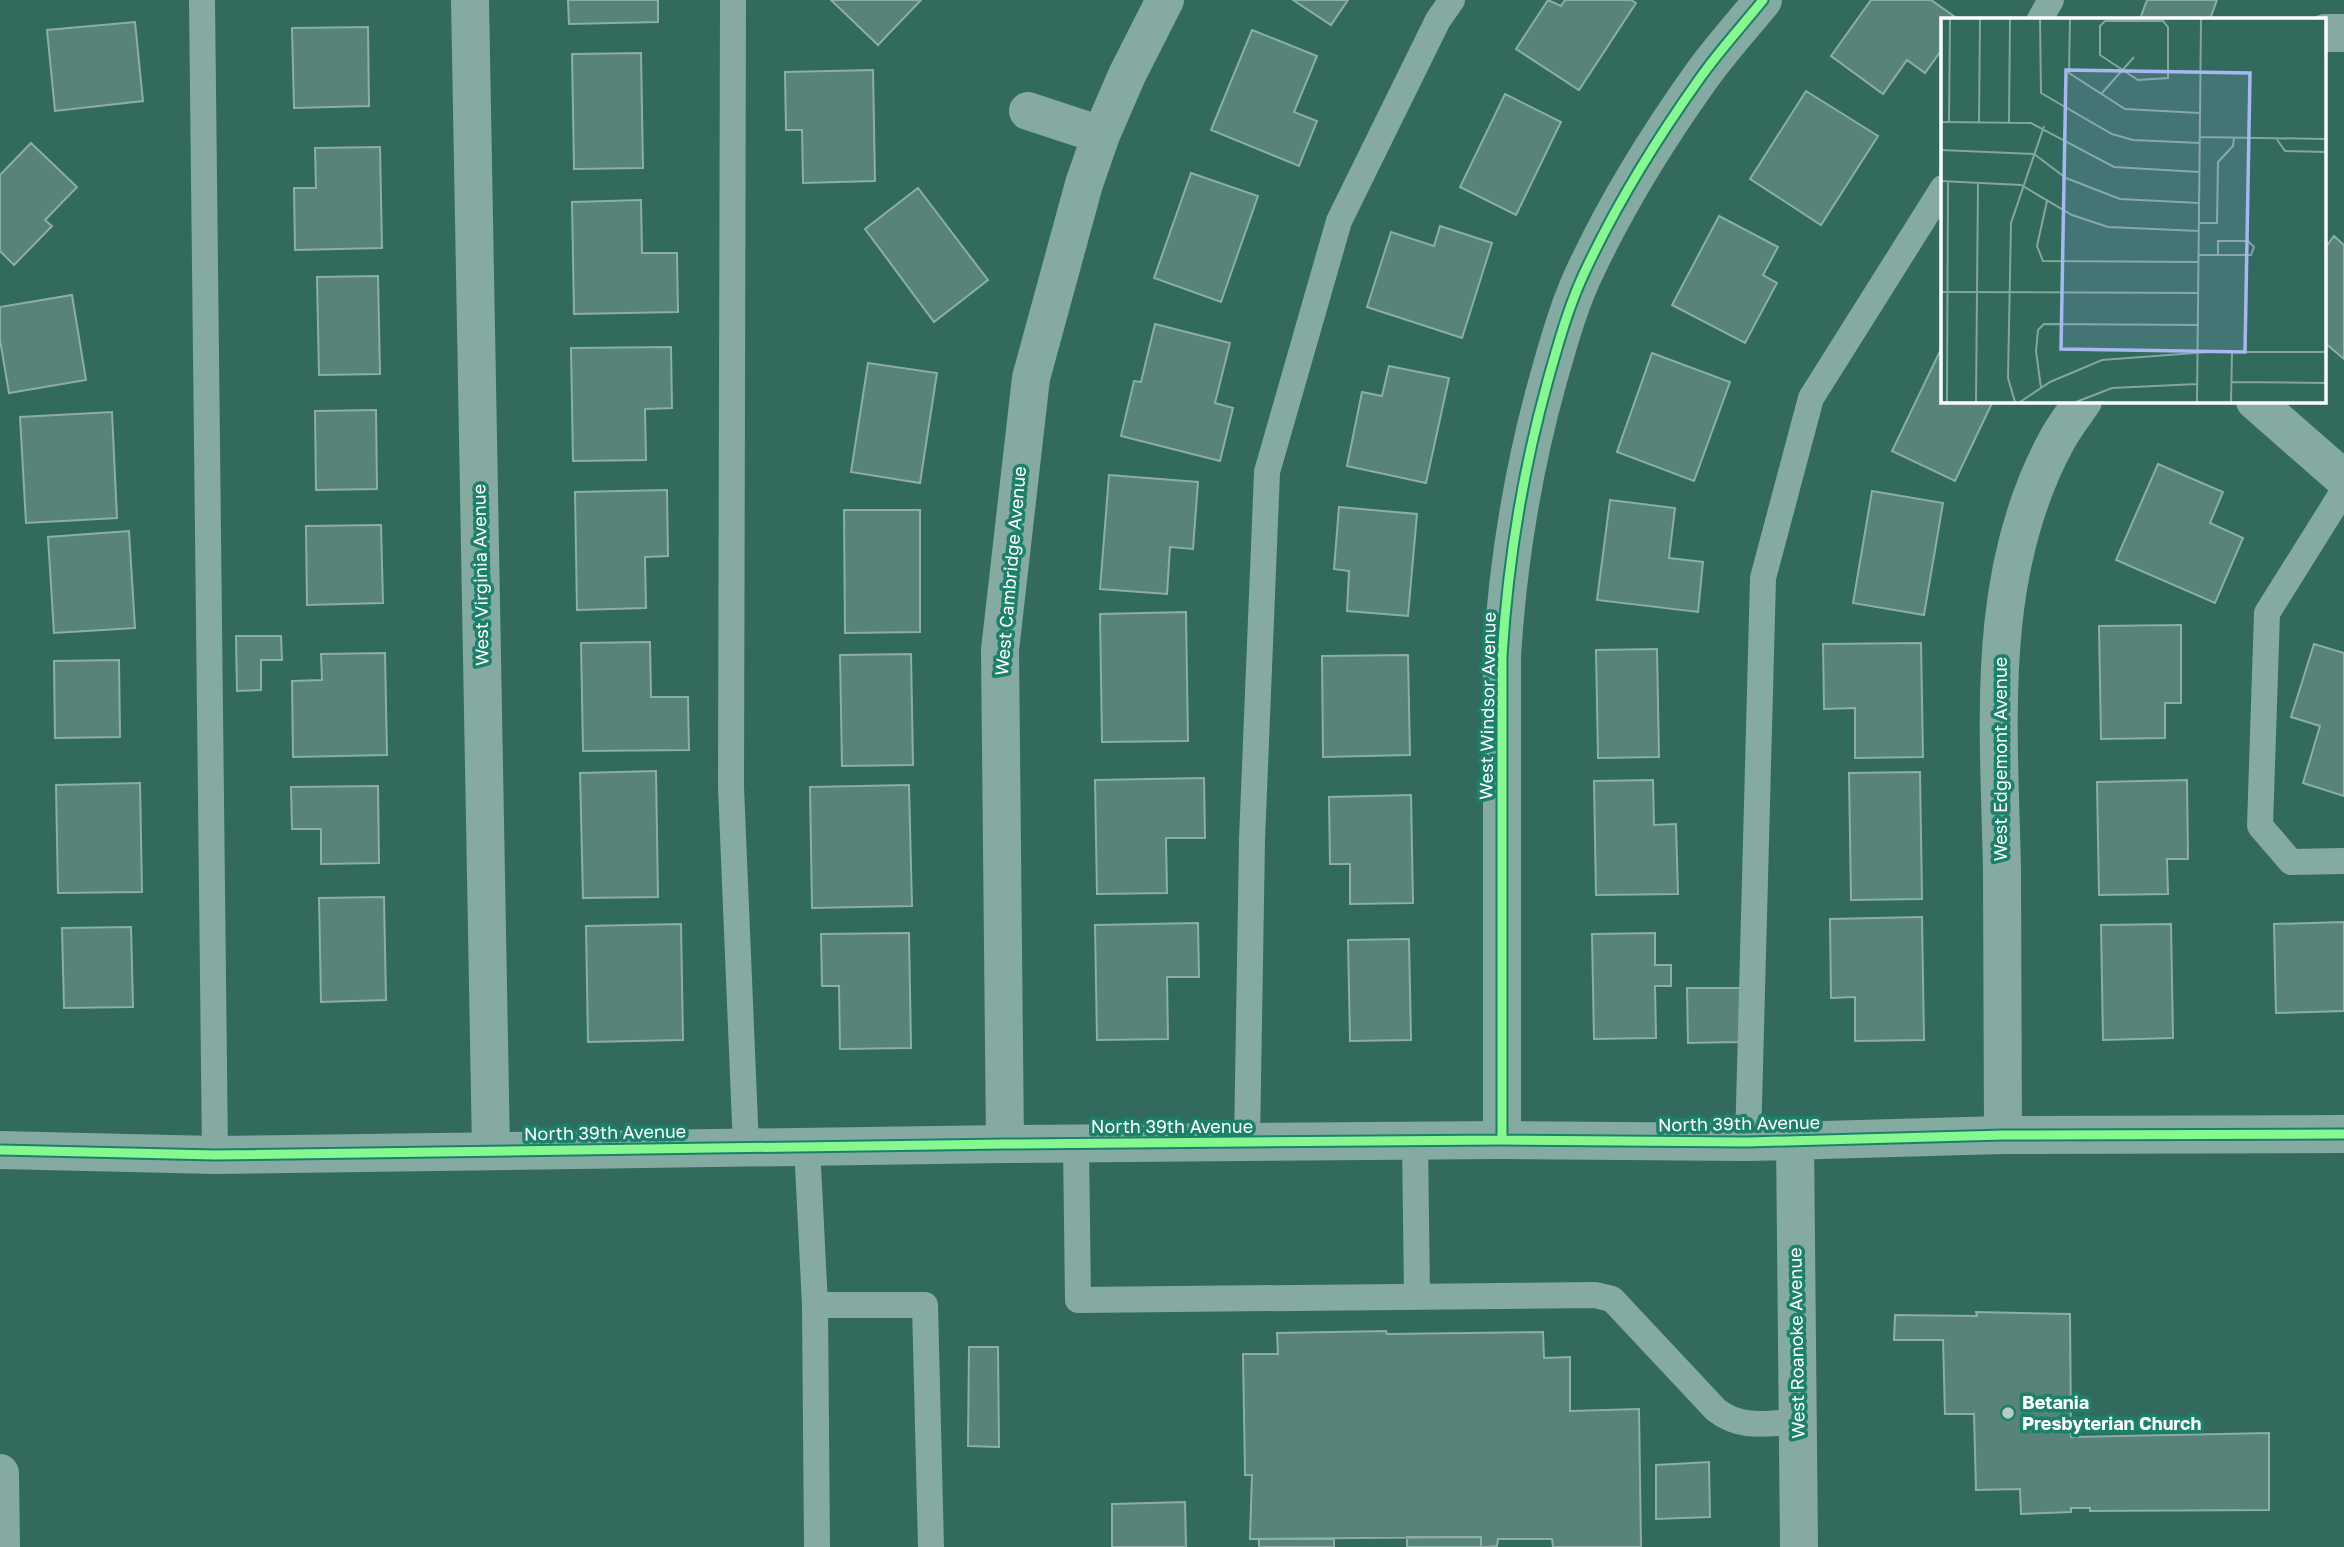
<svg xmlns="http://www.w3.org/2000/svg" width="2344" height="1547" font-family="'Golos Text',sans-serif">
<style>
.building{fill:#578378;stroke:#8caea7;stroke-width:2}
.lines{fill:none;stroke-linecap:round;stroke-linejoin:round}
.service{stroke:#84aaa2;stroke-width:26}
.minor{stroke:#84aaa2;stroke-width:38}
.tertiary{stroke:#84aaa2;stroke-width:38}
.cycleway-casing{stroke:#1b816b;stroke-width:13}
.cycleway{stroke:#87f88f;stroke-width:9}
.poi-dot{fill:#b7cbc7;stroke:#1b816b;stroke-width:2.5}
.labels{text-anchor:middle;stroke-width:7;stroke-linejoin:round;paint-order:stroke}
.street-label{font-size:18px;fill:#fff;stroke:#1b816b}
.poi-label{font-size:18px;font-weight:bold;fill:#fff;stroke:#1b816b;text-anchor:start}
.inset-road{fill:none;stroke:#84a69e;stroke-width:2}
.view{fill:#a5b8ef;fill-opacity:0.15;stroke:#a5b8ef;stroke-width:3.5}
.inset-edge{fill:none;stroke:#fff;stroke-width:3.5}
</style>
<rect width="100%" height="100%" fill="#326a5e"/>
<path class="building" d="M568 0H658V22L569 24Z
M831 0H921L878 45Z
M1293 0H1348L1331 25Z
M1548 0 1561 6 1565 0H1631L1636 3 1579 90 1516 49Z
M1871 0H1931L1958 19H1943V48L1925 73 1907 60 1883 94 1831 56Z
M2147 0H2217L2210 19H2140Z
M135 22 143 101 55 111 47 30Z
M368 27 369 106 294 108 292 28Z
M1252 30 1317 56 1294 112 1317 121 1299 166 1211 130Z
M641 53 643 168 574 169 572 54Z
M873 70 875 181 803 183 802 130H786L785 72Z
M1806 91 1878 136 1821 225 1750 179Z
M1505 94 1561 122 1516 215 1460 187Z
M31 143 77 187 45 220 52 226 14 265 0 251V175Z
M380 147 382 248 295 250 294 188H316L315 148Z
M1191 173 1258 196 1221 302 1154 278Z
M918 188 988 280 934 322 865 229Z
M641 200 642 253H677L678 312 574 314 572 202Z
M1719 216 1778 247 1763 275 1777 283 1745 343 1672 305Z
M1440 226 1492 243 1462 338 1367 307 1391 232 1434 246Z
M2334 236 2344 245V359L2325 343V248Z
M378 276 380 374 319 375 317 277Z
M72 295 86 380 9 393 0 340V307Z
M1155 324 1230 343 1215 403 1233 408 1220 461 1121 436 1134 381 1141 382Z
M671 347 672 408 645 409 646 460 573 461 571 348Z
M1941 349 1943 350V401H1993L1955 481 1892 451Z
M1652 353 1730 382 1694 481 1617 452Z
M868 363 937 373 920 483 851 472Z
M1389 366 1449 378 1426 483 1347 466 1362 392 1382 396Z
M376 410 377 489 316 490 315 411Z
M112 412 117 518 26 523 20 417Z
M2158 464 2223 492 2210 523 2243 538 2215 603 2116 560Z
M1109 475 1198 482 1193 549 1170 547 1167 594 1100 589Z
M667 490 668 556 645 557 646 608 577 610 575 492Z
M1872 491 1943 503 1924 615 1853 603Z
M1610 500 1675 508 1669 558 1703 562 1698 612 1597 600Z
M1339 507 1417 514 1408 616 1347 611 1349 571 1334 569Z
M844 510H920V632L845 633Z
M381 525 383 603 307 605 306 526Z
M129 531 135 628 54 633 48 537Z
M1186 612 1188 741 1102 742 1100 614Z
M2181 625V703H2165V738L2101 739 2099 626Z
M236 636H281L282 660H261V690L237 691Z
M650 642 651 697H688L689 750 583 751 581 643Z
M1921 643 1923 757 1855 758V708L1824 709 1823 644Z
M2314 644 2344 653V796L2303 783 2320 726 2291 717Z
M1657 649 1659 757 1598 758 1596 650Z
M385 653 387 755 293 757 292 681 322 680 321 654Z
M911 654 913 765 842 766 840 655Z
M1408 655 1410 755 1323 757 1322 656Z
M119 660 120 737 55 738 54 661Z
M656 771 658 897 583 898 580 773Z
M1920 772 1922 899 1851 900 1849 773Z
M1204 778 1205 838H1166L1167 893 1097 894 1095 780Z
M1653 780 1654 825 1676 824 1678 894 1596 895 1594 781Z
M2187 780 2188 859H2167L2168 894 2099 895 2097 782Z
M140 783 142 892 58 893 56 785Z
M909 785 912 906 812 908 810 787Z
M378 786 379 863 321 864V829H292L291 787Z
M1411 795 1413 903 1350 904V864H1330L1329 797Z
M384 897 386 1000 321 1002 319 898Z
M1922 917 1924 1040 1855 1041V997L1831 998 1830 919Z
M2344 922V1011L2276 1013 2274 924Z
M1198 923 1199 977H1167L1168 1039 1097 1040 1095 925Z
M681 924 683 1040 588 1042 586 926Z
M2171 924 2173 1038 2103 1040 2101 925Z
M131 927 133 1007 64 1008 62 928Z
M909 933 911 1048 840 1049 839 986H822L821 934Z
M1655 933V965H1671V986H1655L1656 1038 1594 1039 1592 934Z
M1409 939 1411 1040 1350 1041 1348 940Z
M1687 988H1740V1042L1688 1043Z
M1976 1312 2070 1314 2071 1437 2269 1433V1510L2090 1511V1508H2071V1512L2021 1514 2020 1489 1976 1490 1974 1414H1945L1943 1340H1894L1895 1315 1977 1316Z
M1386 1331 1387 1334 1543 1332 1544 1358 1570 1357V1411L1639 1409 1641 1547H1553L1552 1539H1498L1497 1546 1486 1547H1481V1537L1250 1539 1252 1475H1245L1243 1354H1278L1277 1333Z
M969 1347H998L999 1447 968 1446Z
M1709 1462 1710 1517 1656 1519V1465Z
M1185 1502 1186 1547H1112V1504Z
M1407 1537H1481V1547H1407Z
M1259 1539H1334V1547H1259Z"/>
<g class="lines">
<path class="service" d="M202 0 215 1155
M733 0 731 787 746 1147
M2040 19 2051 0
M2344 490 2267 613 2260 826 2291 862 2344 861
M1415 1141 1417 1295
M1748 1142 1763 578 1811 398 1943 188
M1247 1143 1252 840 1267 472 1339 221 1438 20 1452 0
M1076 1144 1078 1300 1595 1295 1612 1299 1716 1410C1742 1430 1767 1423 1798 1422
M807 1146 815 1305 817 1547
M815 1305H925L931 1547"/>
<path class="minor" d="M470 0 491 1150
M2325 33H2344
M1028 111 1101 135
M2255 401 2344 479
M2003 1135C2003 1047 2003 959 2002 871 1999 724 1984 574 2057 440 2064 427 2074 414 2083 401
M1795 1139 1799 1547
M1502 1140V656C1508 559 1522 473 1548 380 1559 341 1570 301 1588 265 1619 200 1658 137 1700 78 1719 51 1742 26 1763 0
M1005 1144 1000 650 1031 378 1084 184 1101 135 1127 75 1165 0
M0 1473 1 1547"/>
<path class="tertiary" d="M0 1150 215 1155 1005 1144 1502 1140 1748 1142 2003 1135 2344 1134"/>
<g class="cycleway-casing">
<path id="cycleway" d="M1502 1140V656C1508 559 1522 473 1548 380 1559 341 1570 301 1588 265 1619 200 1658 137 1700 78 1719 51 1742 26 1763 0
M0 1150 215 1155 1005 1144 1502 1140 1748 1142 2003 1135 2344 1134"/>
</g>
<use href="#cycleway" class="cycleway"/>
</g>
<circle class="poi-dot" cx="2008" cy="1413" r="7"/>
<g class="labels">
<g class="street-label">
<text transform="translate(1011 571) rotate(-85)" y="6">West Cambridge Avenue</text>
<text transform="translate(481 575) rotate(-91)" y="6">West Virginia Avenue</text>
<text transform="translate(1488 706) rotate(-89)" y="6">West Windsor Avenue</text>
<text transform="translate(2001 759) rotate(-90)" y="6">West Edgemont Avenue</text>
<text transform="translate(1739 1124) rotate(-1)" y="6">North 39th Avenue</text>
<text x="1172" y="1133">North 39th Avenue</text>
<text transform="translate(605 1133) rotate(-1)" y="6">North 39th Avenue</text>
<text transform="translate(1797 1343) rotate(-91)" y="6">West Roanoke Avenue</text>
</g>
<g class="poi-label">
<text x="2022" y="1409">Betania<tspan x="2022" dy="21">Presbyterian Church</tspan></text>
</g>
</g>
<g transform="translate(1941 18)">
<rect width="385" height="385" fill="#326a5e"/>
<path class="inset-road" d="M99 1 100 75 171 116 192 122 259 125M129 1 128 55 184 91 259 95M164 3H222L227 9V60L197 62 159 37V8ZM161 75 193 39M0 104 90 105 173 149 258 154M8 104 9 1M38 104 39 1M68 104 69 1M259 119 385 121M335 120 344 133 385 134M0 132 93 136 125 160 179 181 258 185M0 163 80 167 131 197 167 209 258 213M106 183 96 228 102 243 258 244M258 205H276L277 144 292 128 293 120M258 237H310L313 229 307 223H277V236M0 274 257 275M291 364 385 365M100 370 95 333 97 312 103 306 258 307M6 384 7 163M35 384 37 164M74 384 67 360 70 205 103 108M79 384 109 364 161 342 267 334H385M135 384 171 370 256 366M256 384 260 1M290 384 291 334"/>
<path class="view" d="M125 52 309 55 304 334 120 331Z"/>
<rect width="385" height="385" class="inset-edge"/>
</g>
</svg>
